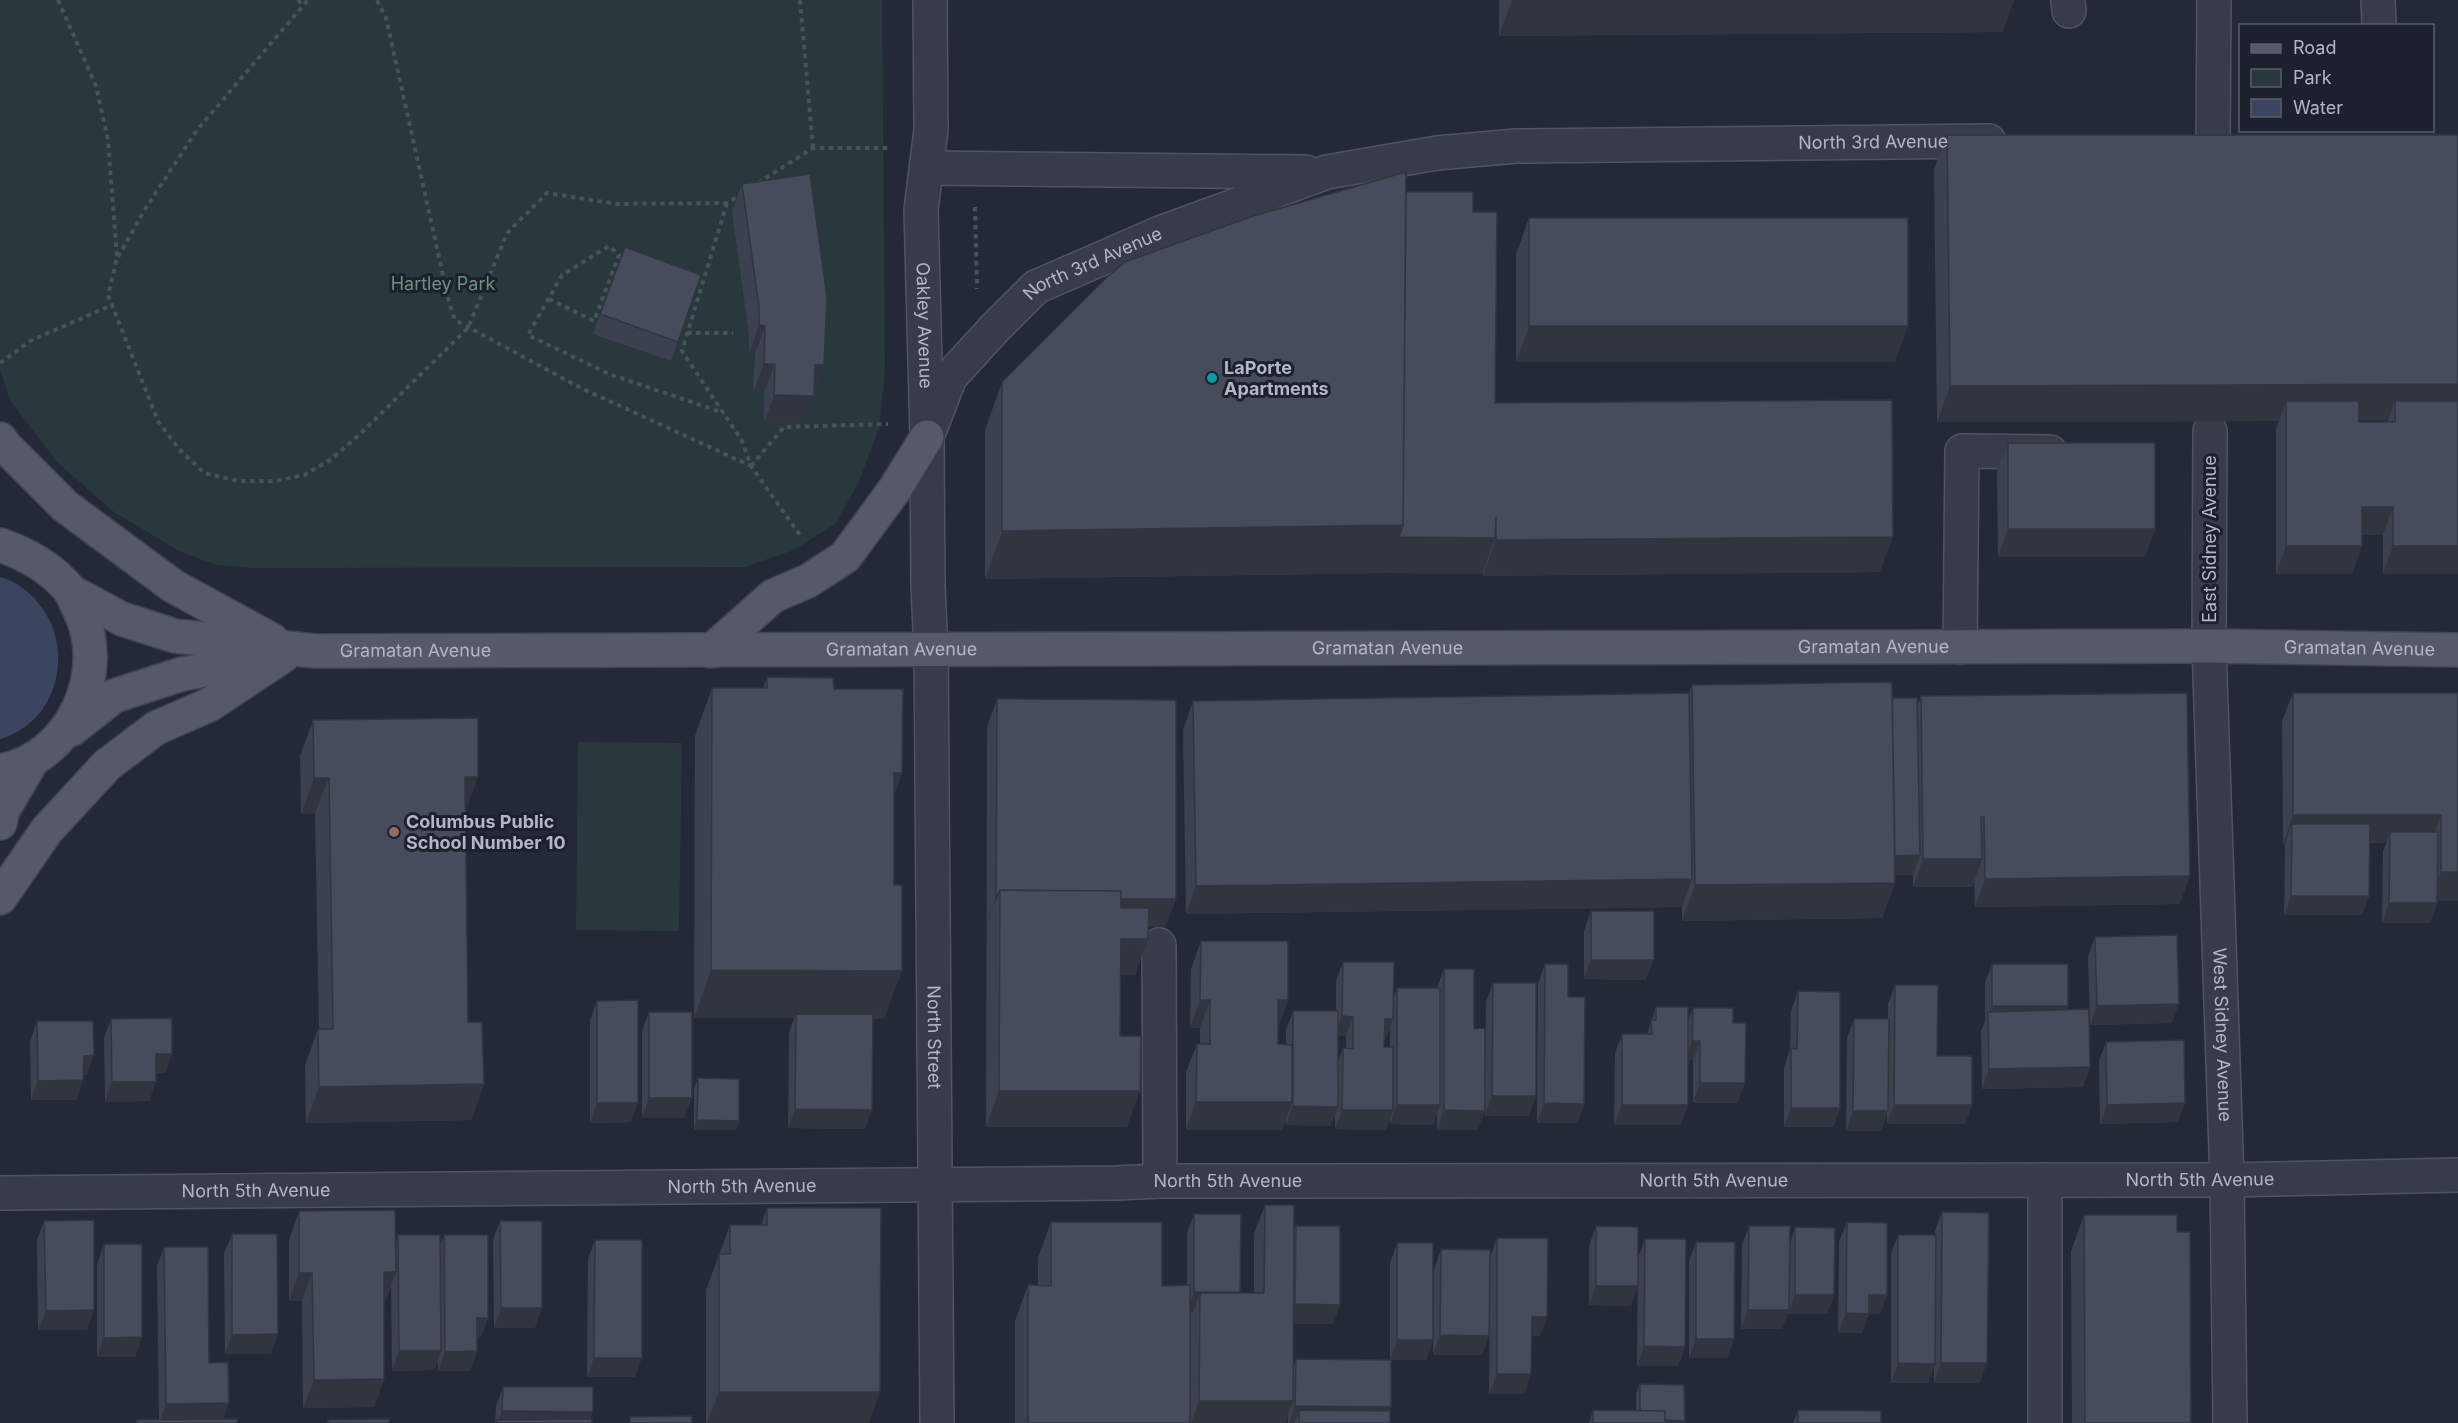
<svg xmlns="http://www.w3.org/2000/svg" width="2458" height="1423" font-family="Inter,sans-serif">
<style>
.green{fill:#29383c}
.water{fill:#3b455f}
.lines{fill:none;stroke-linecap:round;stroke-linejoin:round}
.minor-casing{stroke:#505460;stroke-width:36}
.major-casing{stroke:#414551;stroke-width:36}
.path{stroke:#465358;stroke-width:4;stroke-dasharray:4.5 4.5;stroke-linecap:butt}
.minor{stroke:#373c48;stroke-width:33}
.major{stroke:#565a68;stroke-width:33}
.wall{fill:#3c414f;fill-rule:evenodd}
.shaded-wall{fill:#313540}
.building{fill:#464c5c;stroke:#313540;stroke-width:1.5}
.culture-dot{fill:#0f9aa8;stroke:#1d212d;stroke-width:2}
.education-dot{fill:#8d6e63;stroke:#1d212d;stroke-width:2}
.labels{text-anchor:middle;stroke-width:6;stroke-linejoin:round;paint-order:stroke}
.street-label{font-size:18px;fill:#b3b7c4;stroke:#1d212d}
.park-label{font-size:18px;fill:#6c927b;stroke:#1d212d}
.poi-label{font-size:18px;font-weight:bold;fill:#b3b7c4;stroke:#1d212d;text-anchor:start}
</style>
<rect width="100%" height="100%" fill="#242937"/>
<path class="green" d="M0 0H882L885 371 879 428 858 484 835 524 794 550 745 567 253 568 216 565 179 551 114 512 57 462 9 399 0 368Z
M578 742 682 743 679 931 576 930Z"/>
<path class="water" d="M0 577C15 581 29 591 38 603 76 647 59 723 0 739Z"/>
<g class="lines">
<g class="minor-casing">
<g id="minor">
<path id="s1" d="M930 0 931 130 921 210 927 437 928 586 931 651 937 1423"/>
<path d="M2068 0 2069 11"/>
<path d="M2378 0 2379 22"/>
<path d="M2213 139 2214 0"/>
<path d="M927 168 1306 172"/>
<path id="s2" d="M2210 431 2209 646 2227 1180 2230 1423"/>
<path id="s3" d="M927 437 950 377 994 329 1036 287 1160 233 1327 172 1437 153 1517 146 1989 141"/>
<path d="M1960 647 1962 451 2050 452"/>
<path d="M1159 945 1160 1181"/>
<path id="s4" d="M0 1193 1117 1183 1160 1181 2227 1180 2458 1175"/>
<path d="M2045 1423V1180"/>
</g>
</g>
<g class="major-casing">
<g id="major">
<path d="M0 439 6 447 65 506 173 586 272 640"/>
<path d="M0 545C27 554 50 567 69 589 73 595 76 603 79 609 111 672 71 759 0 771"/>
<path id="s5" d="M70 591 122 619 175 636 315 651 2209 646 2458 650"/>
<path d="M711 651 773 596 808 581 845 557 895 489 927 437"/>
<path d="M72 729 114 696 182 674 268 659"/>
<path d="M0 823 3 810 33 759"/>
<path d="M0 898 47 830 107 765 156 728 209 705 283 656"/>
</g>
</g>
<path class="path" d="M58 0 96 86 108 140 117 258 108 295 158 421 179 449 204 473 238 481H276L304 475 330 460 359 435 468 328 507 233 547 193 617 204 727 203 742 194
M298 0 303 6
M377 0 386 18 449 302 455 320 581 388 751 466
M800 0 813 148
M758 183 813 148H888
M727 203 682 351 742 441 751 466 802 538
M975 207 977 289
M118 257 145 209 197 130 308 0
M549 299 594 321 619 255 609 246 562 275 528 335 609 374 724 413
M687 333H733
M0 363 30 341 112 305
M751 466 784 427 888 424"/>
<use href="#minor" class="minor"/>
<use href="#major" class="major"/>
</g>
<path class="wall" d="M1499 0H2014L2002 32 1499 36Z
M1947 135H2458V574H2383V535H2362L2352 574H2276V429L2279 421 1937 422 1934 170ZM2359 420H2388L2387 422H2359Z
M742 184 824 365 804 424 764 423V392H753L755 354H749V335L732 212Z
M1406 192 1473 212 1495 403 1880 572 1483 576V570L1482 574 1386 573 985 579V430L1002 382Z
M1529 218 1895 362H1516V254Z
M625 247 701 275 671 361 593 334Z
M2008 443 2155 529 2145 557H1998L1997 471Z
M767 677 834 689 902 773 894 795 884 1019H873L865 1129 788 1128 789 1033 794 1018H694L695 736 712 688H763Z
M1692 685 1892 698 1917 706 1921 696 2180 904 1975 907 1974 880 1972 887H1913V875H1895V883L1882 918 1682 921V907L1186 914 1183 730 1193 701 1689 693Z
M2293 693H2458V901H2437V903L2430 923H2382L2383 851 2386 843H2369V896L2362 915H2284L2285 844H2283L2282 721Z
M997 699 1176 899 1165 927H1149L1135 975H1121L1120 1036 1127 1127H986L987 727Z
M313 720 465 813 468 1022 484 1084 471 1120 306 1123 305 1065 318 1029H319L315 813 301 814 300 756Z
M1591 911 1646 980 1584 979V931Z
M2095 937 2172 1023 2090 1025 2088 957Z
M1201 941 1278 1029V1044L1286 1045V1030L1293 1011H1336V981L1343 962 1393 999 1397 988H1437L1444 969 1474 1029 1478 1130H1437V1113L1433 1125 1390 1124V1119L1386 1130 1335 1129V1114L1331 1126 1286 1125V1120L1282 1130H1186V1072L1197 1044H1200V1028H1190L1191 969ZM1390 1028V1047H1384V1038H1386ZM1338 1036H1346V1048H1343L1338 1061Z
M1545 964 1568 997 1584 1104 1577 1123H1537L1538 984Z
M1992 964 2067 1010 2083 1087 1982 1089 1981 1031 1985 1021V983Z
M1493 983 1529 1116H1485L1486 1002Z
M1895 985 1937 1056 1972 1105 1965 1124H1887V1114L1881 1131H1846L1847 1038 1854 1019H1888V1004Z
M1798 991 1840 1108 1833 1127H1784V1068L1790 1049 1791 1011Z
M597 1001 631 1122 590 1123V1020Z
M1656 1007 1688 1020 1693 1008 1733 1023 1738 1103H1693V1060H1688L1681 1125H1614L1615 1053 1622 1034H1647Z
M649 1012 692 1098 684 1118H642V1031Z
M111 1019 165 1073H156L149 1101 105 1102 104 1038Z
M37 1021 87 1075H83L76 1100H31L30 1041Z
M2106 1042 2178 1122 2100 1124 2099 1061Z
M698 1078 739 1121 735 1130H694V1088Z
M1265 1205 1294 1230 1296 1226 1340 1305 1333 1324H1294V1365L1296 1359 1389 1411 1390 1423H1288V1415L1285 1423H1015V1321L1028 1285H1038V1258L1051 1222 1162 1286H1187V1233L1194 1214 1240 1293H1254V1234Z
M767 1208 869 1423H706V1290L730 1225H761Z
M299 1211 396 1242 398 1235 440 1245 444 1235 488 1318 481 1337H477V1351L470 1371H438V1361L434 1370 392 1371 391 1285 386 1300H384V1379L374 1407 303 1408 302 1301H289V1240Z
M1942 1212 1980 1383H1934V1367L1928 1383H1891V1254L1898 1235H1935V1231Z
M2084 1215 2177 1232 2191 1423H2072L2071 1251Z
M44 1221 87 1330H38L37 1240Z
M500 1221 535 1328H494L493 1240Z
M1847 1222 1887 1295 1880 1314H1869L1862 1333H1838L1839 1242Z
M1596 1226 1631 1306 1589 1305V1246Z
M1749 1226 1790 1244 1795 1227 1834 1295 1827 1314H1788V1312L1782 1329H1741L1742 1245Z
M232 1234 271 1354H225L224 1253Z
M1497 1238 1547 1317 1540 1336H1532L1531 1374 1524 1394H1489L1490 1262 1489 1336 1482 1355H1433L1434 1269 1441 1249 1490 1257Z
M1645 1239 1685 1347 1678 1366H1637L1638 1258Z
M595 1240 635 1377H587L588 1259Z
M1696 1242 1734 1339 1727 1358H1689V1261Z
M1397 1243 1433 1340 1426 1360H1390V1263Z
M104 1244 142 1337 135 1357H97V1264Z
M164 1247 209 1363 229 1403 223 1419 237 1423H136L137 1420H159L157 1266Z
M1640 1384 1685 1421 1684 1423H1589L1593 1410 1636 1411V1394Z
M503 1387 591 1419 592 1423H495L496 1406Z
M1798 1410 1881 1423H1793Z"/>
<path class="shaded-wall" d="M1512 0H2014L2002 32 1499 36Z
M759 325 765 326 755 354H749Z
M1529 326H1908L1895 362H1516Z
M764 364H775L764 392H753Z
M815 365H824L814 393Z
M2458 384V420L2395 401 2388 420 2286 421V401L2279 421 1937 422 1950 386Z
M774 395 814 396 804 424 764 423Z
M2362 507H2393L2383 535H2352Z
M1403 525 1495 538 1482 574 1386 573 985 579 1002 531Z
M2008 529H2155L2145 557H1998Z
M1893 537 1880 572 1483 576 1496 540Z
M2286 546H2362L2352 574H2276Z
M2393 546H2458V574H2383Z
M894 773H902L885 821Z
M465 777H478L465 813Z
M314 778H329L315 813 301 814Z
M2293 815H2441L2431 843 2390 832 2386 843 2292 844V824L2285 844H2283Z
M1920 855 1913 875H1881L1888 856Z
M1923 859H1982L1972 887H1913Z
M2441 872H2458V901H2430Z
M2190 876 2180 904 1975 907 1985 879Z
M1692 879 1682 907 1186 914 1196 886Z
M1895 883 1882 918 1682 921 1695 885Z
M2291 896H2369L2362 915H2284Z
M996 898H997L986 926Z
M1000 898 1176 899 1165 927 999 926Z
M2389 903H2437L2430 923H2382Z
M1121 939H1148L1135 975H1108Z
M1591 960H1654L1646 980 1584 979Z
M711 970 902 971 884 1019 796 1018V1014L794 1018H694Z
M1200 1000H1210L1200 1028H1190Z
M1278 1000H1288L1278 1029Z
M2179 1004 2172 1023 2090 1025 2097 1006Z
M1992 1006H2068L2061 1026 1988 1016Z
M1342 1016 1353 1017 1346 1036H1335Z
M1385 1019H1393L1386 1038H1377Z
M1692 1041H1700L1693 1060H1685Z
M156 1054H172L165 1073H149Z
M94 1055 87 1075H76L84 1056Z
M2090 1067 2083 1087 1982 1089 1989 1069Z
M83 1080 76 1100H31L38 1081Z
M112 1082H156L149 1101 105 1102Z
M1700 1083H1745L1738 1103H1693Z
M484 1084 471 1120 306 1123 319 1087Z
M999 1091H1140L1127 1127H986Z
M1492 1096H1536L1529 1116H1485Z
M649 1098H692L684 1118H642Z
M1196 1102H1292L1282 1130H1186Z
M597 1103H638L631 1122 590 1123Z
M1544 1103 1584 1104 1577 1123H1537Z
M2185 1103 2178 1122 2100 1124 2107 1105Z
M1397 1105H1440L1433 1125 1390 1124Z
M1622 1105H1688L1681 1125H1614Z
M1894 1105H1972L1965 1124H1887Z
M1293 1106 1338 1107 1331 1126 1286 1125Z
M1791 1108H1840L1833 1127H1784Z
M795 1109 872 1110 865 1129 788 1128Z
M1342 1110H1393L1386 1130 1335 1129Z
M1444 1110 1485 1111 1478 1130H1437Z
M1853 1111H1888L1881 1131H1846Z
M697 1120 739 1121 735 1130H694Z
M384 1272H396L386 1300H373Z
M299 1273H312L302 1301H289Z
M1596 1286H1638L1631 1306 1589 1305Z
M1194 1292H1240L1200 1293 1193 1312H1187Z
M1795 1295H1834L1827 1314H1788Z
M1869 1295H1887L1880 1314H1869L1862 1333H1838L1846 1313Z
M1295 1304 1340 1305 1333 1324H1288Z
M501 1308H542L535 1328H494Z
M94 1310 87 1330H38L46 1311Z
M1748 1310H1789L1782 1329H1741Z
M1532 1317H1547L1540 1336H1525Z
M477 1318H488L481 1337 470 1338Z
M278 1334 271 1354H225L232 1335Z
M1440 1335 1489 1336 1482 1355H1433Z
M142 1337 135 1357H97L104 1338Z
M1696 1339H1734L1727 1358H1689Z
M1397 1340H1433L1426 1360H1390Z
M1644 1346 1685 1347 1678 1366H1637Z
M399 1351H441L434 1370 392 1371Z
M477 1351 470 1371H438L445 1352Z
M594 1358H642L635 1377H587Z
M1898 1363 1935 1364 1928 1383H1891Z
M1941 1363H1987L1980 1383H1934Z
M1497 1374H1531L1524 1394H1489Z
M384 1379 374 1407 303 1408 314 1380Z
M719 1392H880L869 1423H707Z
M1199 1401H1293L1285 1423H1191Z
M229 1403 221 1423H159L166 1404Z
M1295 1406 1391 1407 1385 1423 1299 1410 1294 1423H1289Z
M502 1411 593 1412 589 1423H498Z
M1640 1420 1685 1421 1684 1423H1639Z"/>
<path class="building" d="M1947 135H2458V384L1950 386Z
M1406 172 1403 525 1002 531V382L1106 278 1125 262 1253 216Z
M810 174 827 297 824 365H815L814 396 774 395 775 364H764L765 326 759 325V307L742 184Z
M1406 192H1473V212H1497L1495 403 1892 400 1893 537 1496 540V517L1495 538 1399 537 1403 525Z
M1529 218H1908V326H1529Z
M625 247 701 275 678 342 600 314Z
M2286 401H2359V422H2395V401H2458V546H2393V507H2362V546H2286Z
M2008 443H2155V529H2008Z
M767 677 833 678 834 689H903L902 773H894V885H902V971L711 970 712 688H767Z
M1892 682 1895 883 1695 885 1692 685Z
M1689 693 1692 879 1196 886 1193 701Z
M2187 693 2190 876 1985 879 1984 817H1981L1982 859H1923L1921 696Z
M2293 693H2458V872H2441V815H2293Z
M1892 698H1917L1920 855 1895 856Z
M997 699 1176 700V899H1121V891L1000 890 996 898Z
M478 718V777H465L468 1022H482L484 1084 319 1087 318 1029H333L329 778H314L313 720Z
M2292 824H2370L2369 896H2291Z
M2390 832H2438L2437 903H2389Z
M1000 890 1121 891V908H1149L1148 939H1121L1120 1036H1141L1140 1091H999Z
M1591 911H1654V960H1591Z
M2177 935 2179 1004 2097 1006 2095 937Z
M1201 941H1288V1000H1278V1044L1292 1045V1102H1196L1197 1044H1210V1000H1200Z
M1343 962H1394L1393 1019H1385L1384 1047H1393V1110H1342L1343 1048 1353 1049V1017L1342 1016Z
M1545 964H1568V997H1585L1584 1104 1544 1103Z
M1992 964H2068V1006H1992Z
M1444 969H1474V1029L1485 1028V1111L1444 1110Z
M1493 983H1536V1096H1492Z
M1895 985H1938L1937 1056H1972V1105H1894Z
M1397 988H1440V1105H1397Z
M1798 991 1840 992V1108H1791V1048L1797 1049Z
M638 1000V1103H597V1001Z
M1656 1007H1688V1105H1622V1034H1652L1651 1020H1656Z
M1693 1008H1733V1023H1746L1745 1083H1700V1041H1692Z
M2089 1009 2090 1067 1989 1069 1988 1012Z
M1293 1011H1338V1107L1293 1106Z
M649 1012H692V1098H649Z
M796 1014H873L872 1110 795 1109Z
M172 1018V1054H156V1082H112L111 1019Z
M1854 1019H1889L1888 1111H1853Z
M37 1021H93L94 1055 84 1056 83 1080 38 1081Z
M2184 1040 2185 1103 2107 1105 2106 1042Z
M698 1078 739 1079V1121L697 1120Z
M1265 1205H1294L1293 1401H1199L1200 1293H1264Z
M767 1208H881L880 1392H719V1254H730V1225H767Z
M395 1210 396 1272H384V1379L314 1380 312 1273H299V1211Z
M1942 1212 1989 1213 1987 1363H1941Z
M1194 1214H1241L1240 1292H1194Z
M2084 1215H2177V1232H2190L2191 1423H2085Z
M94 1220V1310L46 1311 44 1221Z
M500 1221H542V1308H501Z
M1051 1222H1162V1286L1190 1285V1423H1028V1285L1051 1286Z
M1847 1222 1887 1223V1295H1869V1314L1846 1313Z
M1296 1226H1340V1305L1295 1304Z
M1596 1226 1638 1227V1286H1596Z
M1749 1226H1790L1789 1310H1748Z
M1795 1227 1835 1228 1834 1295H1795Z
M232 1234H277L278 1334 232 1335Z
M398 1235H440L441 1351H399Z
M444 1235H488V1318H477V1351L445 1352Z
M1898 1235H1936L1935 1364 1898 1363Z
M1497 1238H1548L1547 1317H1532L1531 1374H1497Z
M1645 1239H1686L1685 1347 1644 1346Z
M595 1240H642V1358H594Z
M1696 1242H1735L1734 1339H1696Z
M1397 1243H1433V1340H1397Z
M104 1244H142V1337L104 1338Z
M164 1247H208L209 1363 228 1362 229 1403 166 1404Z
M1441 1249 1490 1250 1489 1336 1440 1335Z
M1296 1359 1391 1360V1407L1295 1406Z
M1640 1384 1684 1385 1685 1421 1665 1420V1411H1640Z
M503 1387H593V1412L502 1411Z
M1299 1410 1390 1411V1423H1299Z
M1593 1410 1665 1411V1423H1593Z
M1798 1410 1881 1411V1423H1798Z
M692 1416V1423H630V1417Z
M237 1419V1423H137V1420Z
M389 1419V1423H328V1420Z
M592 1419V1423H496V1420Z"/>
<circle class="culture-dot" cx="1212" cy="378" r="6"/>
<circle class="education-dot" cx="394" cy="832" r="6"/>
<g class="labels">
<g class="street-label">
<text dy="6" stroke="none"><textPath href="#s3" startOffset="1050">North 3rd Avenue</textPath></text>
<text dy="6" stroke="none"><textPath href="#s3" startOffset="250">North 3rd Avenue</textPath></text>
<text dy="6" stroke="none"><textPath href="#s1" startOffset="326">Oakley Avenue</textPath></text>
<text transform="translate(2210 539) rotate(-90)" y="6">East Sidney Avenue</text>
<text dy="6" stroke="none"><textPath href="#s5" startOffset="1814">Gramatan Avenue</textPath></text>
<text dy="6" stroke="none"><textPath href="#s5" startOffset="2300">Gramatan Avenue</textPath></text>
<text dy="6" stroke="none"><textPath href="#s5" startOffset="1328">Gramatan Avenue</textPath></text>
<text dy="6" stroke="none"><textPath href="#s5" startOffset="356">Gramatan Avenue</textPath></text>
<text dy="6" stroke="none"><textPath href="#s5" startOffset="842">Gramatan Avenue</textPath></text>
<text dy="6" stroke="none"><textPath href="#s2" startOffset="604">West Sidney Avenue</textPath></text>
<text dy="6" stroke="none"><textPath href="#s1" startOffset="1038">North Street</textPath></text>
<text dy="6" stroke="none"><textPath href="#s4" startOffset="2200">North 5th Avenue</textPath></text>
<text dy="6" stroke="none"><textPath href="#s4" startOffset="1714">North 5th Avenue</textPath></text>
<text dy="6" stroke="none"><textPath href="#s4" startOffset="1228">North 5th Avenue</textPath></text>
<text dy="6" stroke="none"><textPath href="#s4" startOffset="742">North 5th Avenue</textPath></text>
<text dy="6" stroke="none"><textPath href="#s4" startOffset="256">North 5th Avenue</textPath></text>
</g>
<g class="park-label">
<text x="443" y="290">Hartley Park</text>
</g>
<g class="poi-label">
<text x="1224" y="374">LaPorte<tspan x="1224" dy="21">Apartments</tspan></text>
<text x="406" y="828">Columbus Public<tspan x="406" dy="21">School Number 10</tspan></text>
</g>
</g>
<rect x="2239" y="24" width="195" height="108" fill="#1d212d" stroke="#595d69" stroke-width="1.5"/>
<rect x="2251" y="44" width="30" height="9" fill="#565a68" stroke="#595d69" stroke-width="1.5"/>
<text x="2293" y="54" font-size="18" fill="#b3b7c4">Road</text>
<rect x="2251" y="69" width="30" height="18" fill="#29383c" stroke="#595d69" stroke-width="1.5"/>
<text x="2293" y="84" font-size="18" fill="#b3b7c4">Park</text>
<rect x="2251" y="99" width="30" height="18" fill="#3b455f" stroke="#595d69" stroke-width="1.5"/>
<text x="2293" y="114" font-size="18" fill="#b3b7c4">Water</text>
</svg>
